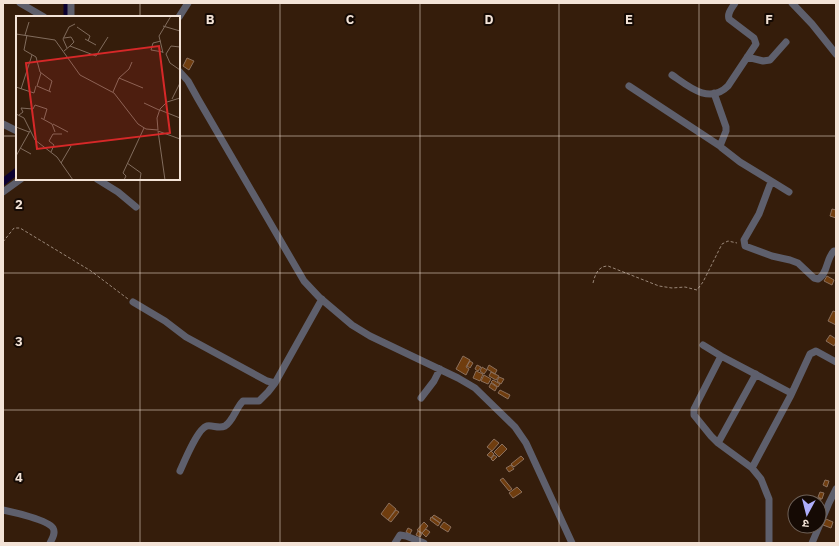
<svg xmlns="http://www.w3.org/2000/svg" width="839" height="546" font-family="'IBM Plex Sans','Noto Sans Devanagari',sans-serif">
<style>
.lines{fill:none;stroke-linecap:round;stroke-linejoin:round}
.canal{stroke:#0b0030;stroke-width:7}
.building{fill:#703d0e;stroke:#8b6f5b}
.path{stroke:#9a8778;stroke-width:1;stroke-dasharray:3 2;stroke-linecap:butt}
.street{stroke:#5e5f6c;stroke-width:7}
.grid{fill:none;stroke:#f3e3d7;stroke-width:1;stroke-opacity:0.55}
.inset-road{fill:none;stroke:#816c5d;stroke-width:1}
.view{fill:#d62828;fill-opacity:0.15;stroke:#d62828;stroke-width:2}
.inset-edge{fill:none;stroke:#f3e3d7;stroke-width:2}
.grid-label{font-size:13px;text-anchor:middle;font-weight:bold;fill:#f3e3d7;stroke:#150a04;stroke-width:4;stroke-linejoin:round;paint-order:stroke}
</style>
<rect width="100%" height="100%" fill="#351d0b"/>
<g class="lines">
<path class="canal" d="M67 3V17
M3 182 17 171"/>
</g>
<path class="building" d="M187 58 194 61 189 70 183 66Z
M832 209 836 210V218L830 216Z
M827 276 834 280 832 285 824 281Z
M833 311 836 312V325L828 321Z
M830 335 836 339V342L834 346 826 341Z
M463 356 470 360 466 367 469 369 466 375 456 369Z
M470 361 473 363 470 368 467 366Z
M477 365 481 367 478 371 475 369Z
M489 365 497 370 495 374 487 369Z
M482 367 487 370 484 374 480 371Z
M476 371 483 374 480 381 473 378Z
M491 372 499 376 496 380 489 376Z
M484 375 491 379 488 384 481 381Z
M499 377 504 379 501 384 497 381Z
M493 380 500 384 498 387 491 382Z
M491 383 497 387 495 391 489 387Z
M500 390 510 395 508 399 498 393Z
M494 439 499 443 492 451 487 447Z
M502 444 507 449 499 457 494 452Z
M491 451 494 454 491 458 487 455Z
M494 455 497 457 493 461 491 459Z
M521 456 524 459 514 467 511 464Z
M511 465 514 469 509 472 506 468Z
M503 478 512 489 509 491 500 480Z
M825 480 829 481 827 487 823 485Z
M517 487 522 492 513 498 509 493Z
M820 492 824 493 822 499 818 497Z
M817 498 821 499 820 503 816 501Z
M389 503 396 509 388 520 381 514Z
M396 510 399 512 391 522 388 520Z
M434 515 442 520 440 523 432 517Z
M431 517 440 523 438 526 430 520Z
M826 519 833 522 831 528 823 525Z
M424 522 428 526 422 533 417 530Z
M444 522 451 527 448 532 440 527Z
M408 528 412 530 410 534 406 532Z
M426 529 430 532 426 537 422 533Z
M418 531 422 534 420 537 416 535Z"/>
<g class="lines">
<path class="path" d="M3 242 14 228H20L91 271 128 299
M593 283C595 275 598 266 608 266L659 286 672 288 685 287 697 290 703 282 722 244 728 241 737 243"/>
<path class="street" d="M20 3 44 17
M71 3V17
M792 3 812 24 836 54
M179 17 188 3
M747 57 763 61 770 60 786 42
M179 71 188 81 198 99 304 281 319 297 352 325 370 336 458 378 475 388 515 427 526 443 572 543
M672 75C688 86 709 105 728 86L756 44 754 38 729 19C727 13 732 8 735 3
M629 86 720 146
M714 93 726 127V131L720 146 722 148 740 162 789 192
M3 124 17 131
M97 179 118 192 136 207
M771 182 759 214 744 240 745 246 772 256 790 260 798 263 814 278 818 279C828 274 826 258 834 251H836
M3 192 21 179
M133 302 165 321 186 337 267 381 275 383 322 299
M703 345 721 356 789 392 791 395 752 468
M721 356 694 409V415L711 436 718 443 752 468 761 479 769 499V543
M791 395 810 354 816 351 836 362
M421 398 434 381 440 369
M718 443 756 374
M180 471C184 462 198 428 207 426 213 425 219 429 225 426 233 421 236 408 243 401H259L268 392 275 383
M3 510C13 512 48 520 53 528 56 533 52 539 50 543
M395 543 400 535 406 536 424 543
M812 543 829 503 836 489"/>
</g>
<path class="grid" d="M140 3V17M280 3V543M420 3V543M559 3V543M699 3V543M3 136H17M179 136H836M140 179V543M3 273H836M3 410H836"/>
<g transform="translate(16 16)">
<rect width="164" height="164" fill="#351d0b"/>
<path class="inset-road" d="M147 10 164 15M61 11 74 20 72 25M0 18 39 24 64 59 98 77 122 108 130 113 142 114 141 102 144 93 151 86 164 82M9 19 13 6M11 19 8 34 20 41 24 56 36 65 33 75M48 22 55 21 58 26 54 30M69 23 80 29M145 25 137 27 135 34 147 36M164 31 155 30 150 38 154 47 164 54M51 32 47 23 53 11 59 8M48 35 54 30 80 40 92 21M147 37 143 20 155 0M25 57 21 70 35 76M103 62 113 53 116 46M0 71 18 77 20 70M5 73 16 39M97 76 103 62 127 72M156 83 164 67M128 87 143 94M144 94 164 102M0 98 8 102 19 124 41 141 57 164M3 99 7 96 5 92 17 93 19 89 31 93 28 103M25 102 36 108 39 116M37 108 52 116M0 111 13 116M142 115 149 164M142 115 164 123M4 132 15 138M35 136 38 129 33 125 37 118H46M0 140 14 115M45 147 55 130M111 147 125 157 124 164M108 164 110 160 107 157 128 112"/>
<path class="view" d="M143 30 154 117 21 133 10 47Z"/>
<rect width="164" height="164" class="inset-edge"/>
</g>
<g class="grid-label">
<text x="210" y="24">B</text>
<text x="350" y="24">C</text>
<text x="489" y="24">D</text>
<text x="629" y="24">E</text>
<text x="769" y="24">F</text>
<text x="19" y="209">2</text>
<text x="19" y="346">3</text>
<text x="19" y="482">4</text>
</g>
<rect width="839" height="546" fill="none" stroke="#f3e3d7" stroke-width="8"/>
<g transform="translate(807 514) rotate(187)"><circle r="19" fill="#150a04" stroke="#6e6158"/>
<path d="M0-3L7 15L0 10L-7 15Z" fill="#aeaefb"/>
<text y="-6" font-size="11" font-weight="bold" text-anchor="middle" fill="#f3e3d7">उ</text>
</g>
</svg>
